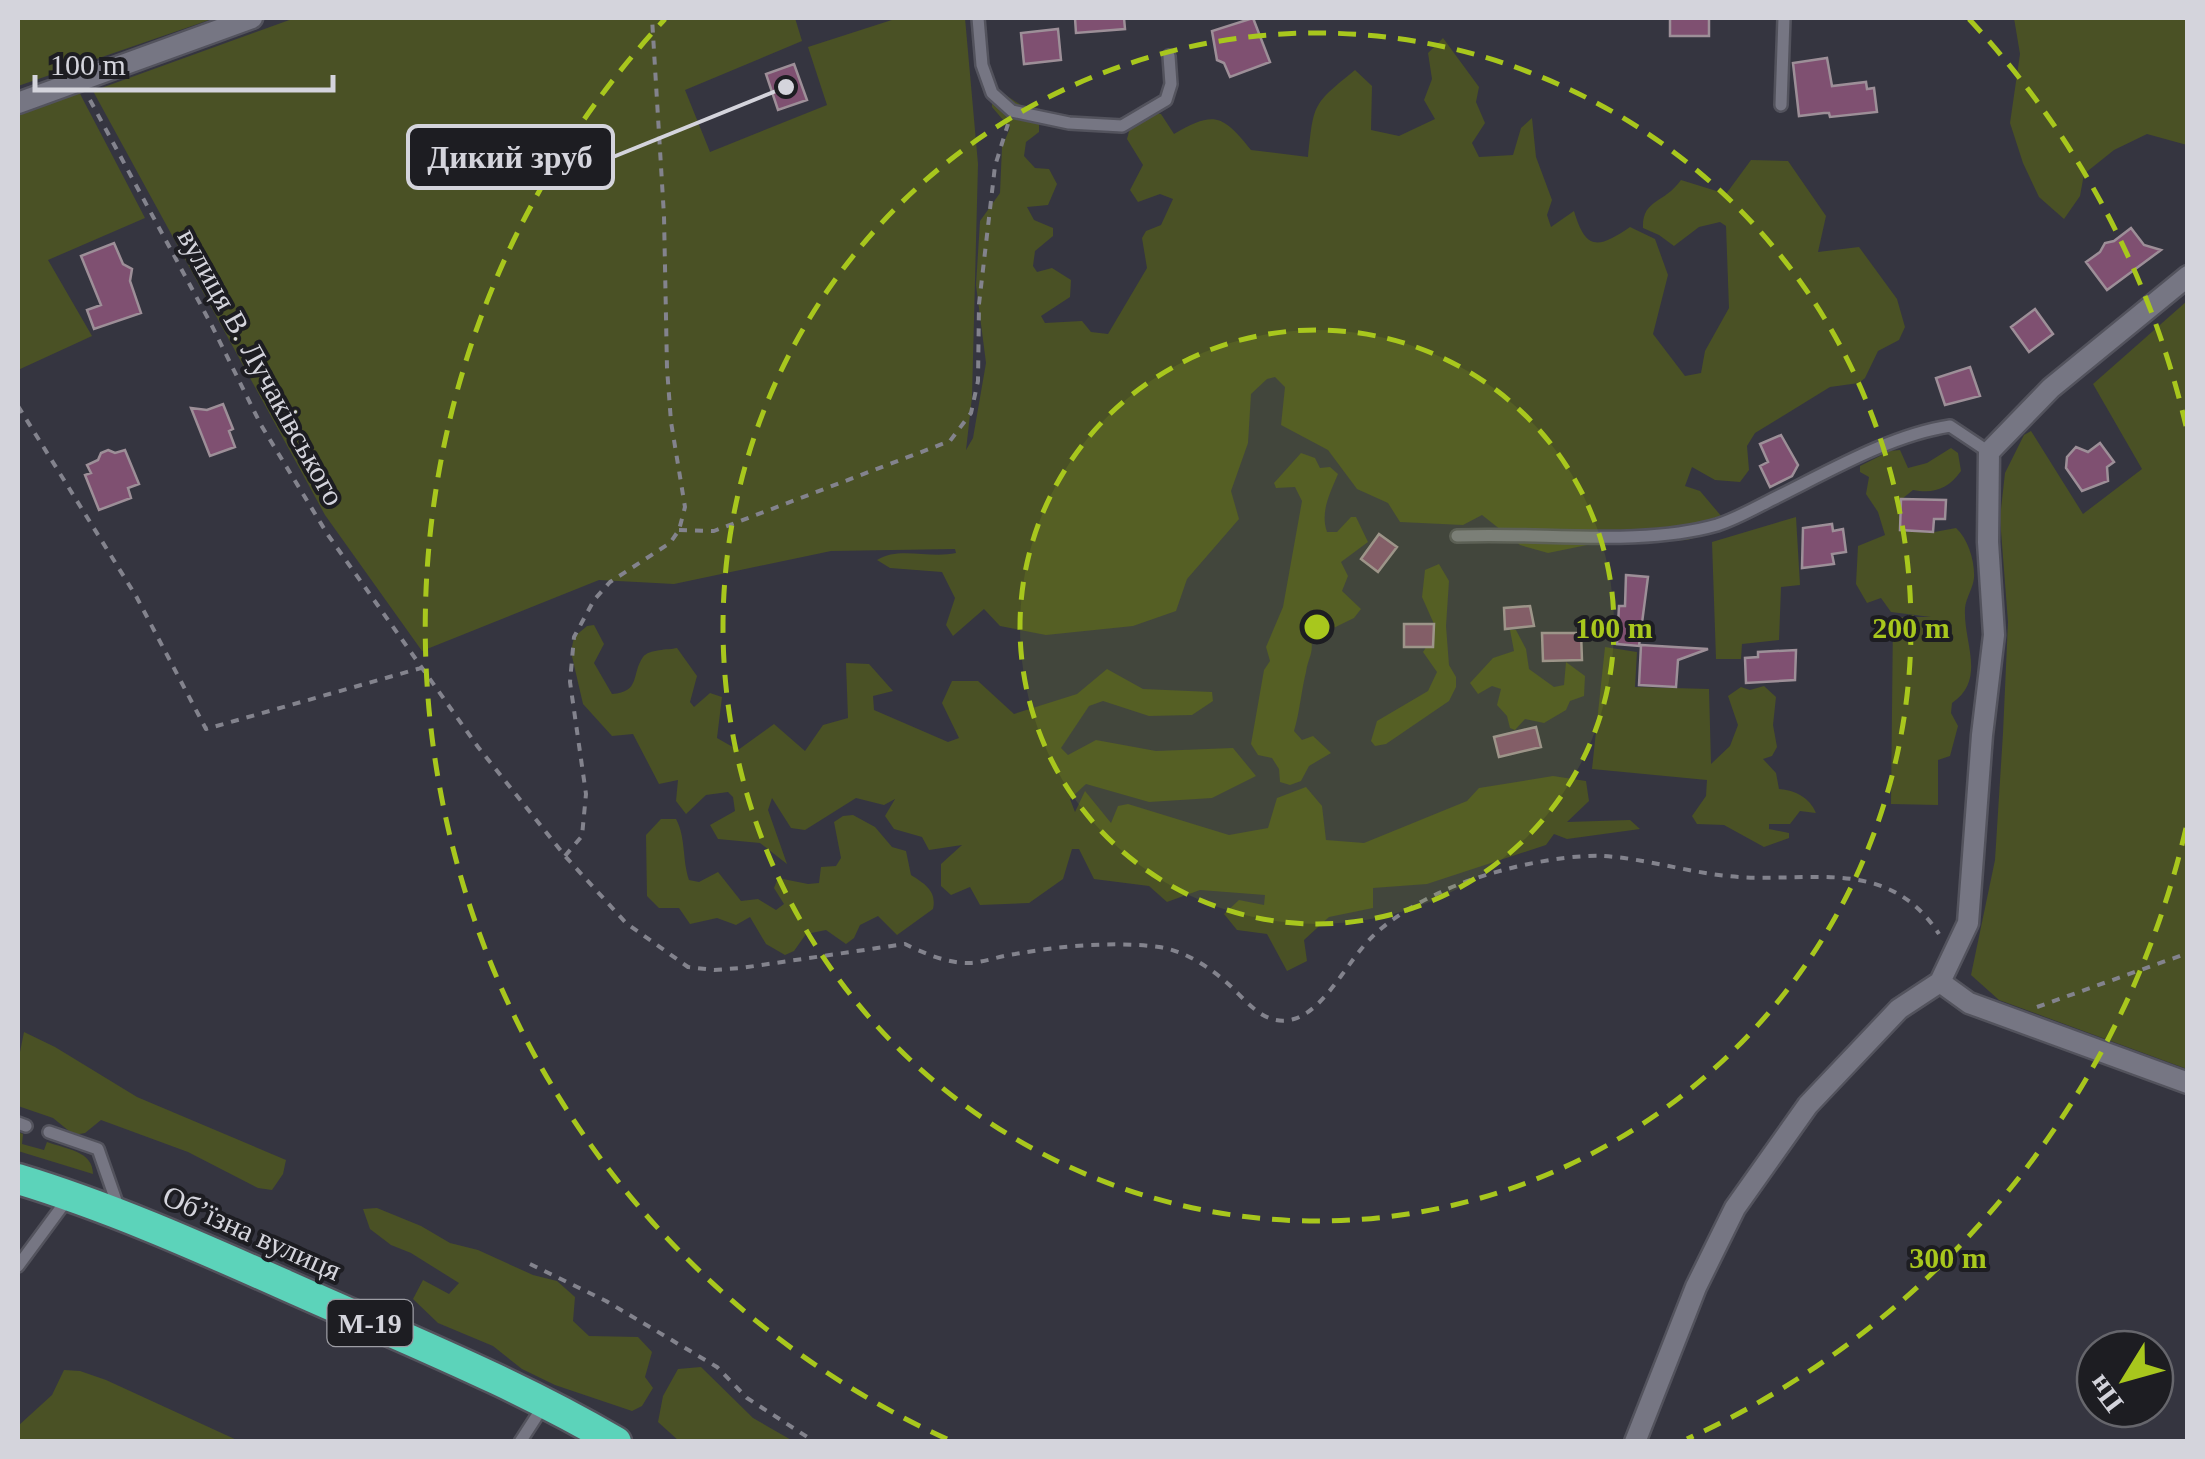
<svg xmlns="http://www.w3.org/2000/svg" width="2205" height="1459" font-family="'Times New Roman',serif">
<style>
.green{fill:#4a5125}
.building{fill:#7f5071;stroke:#9d8f98;stroke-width:2.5}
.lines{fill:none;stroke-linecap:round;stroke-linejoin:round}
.lane-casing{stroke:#53535d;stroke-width:16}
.street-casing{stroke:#53535d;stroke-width:25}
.highway-casing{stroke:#53535d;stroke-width:35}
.path{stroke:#83838d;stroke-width:4;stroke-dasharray:8 8;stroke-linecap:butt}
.lane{stroke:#767683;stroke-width:11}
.street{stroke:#767683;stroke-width:20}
.highway{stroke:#5cd3ba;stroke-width:30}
.ring{fill:none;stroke:#a8c71d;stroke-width:5;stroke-dasharray:18 12}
.labels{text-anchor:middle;stroke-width:8;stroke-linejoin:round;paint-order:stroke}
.shield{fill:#1d1d22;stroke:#9d9da4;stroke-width:2.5}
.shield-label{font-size:28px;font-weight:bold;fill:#d4d4dc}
.street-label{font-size:30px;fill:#d4d4dc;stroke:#1d1d22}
.centre{fill:#a8c71d;stroke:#1d1d22;stroke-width:5}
.ring-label{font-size:30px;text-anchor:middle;font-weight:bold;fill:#a8c71d;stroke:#1d1d22;stroke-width:8;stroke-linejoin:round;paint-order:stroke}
.leader{fill:none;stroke:#d4d4dc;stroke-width:4}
.callout-dot{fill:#d4d4dc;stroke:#1d1d22;stroke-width:4}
.callout{fill:#1d1d22;stroke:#d4d4dc;stroke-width:4}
.callout-label{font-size:32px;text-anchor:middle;font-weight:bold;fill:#d4d4dc}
</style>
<rect width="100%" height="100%" fill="#353540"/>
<path class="green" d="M18 18H215L18 86Z
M295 18H795L802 41 685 90 710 152 827 105 808 47 898 18H965L978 164 972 397 966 450 973 438 986 363 976 285 980 221 1000 193 1002 147 1010 128 992 107V93L998 90 1039 117V132L1026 142 1024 156 1035 168 1049 169 1057 184 1048 205 1027 207 1034 220 1053 228V236L1035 251 1033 266 1037 272 1052 268 1071 280 1070 297 1041 316 1045 323 1082 321 1091 332 1108 334 1147 268 1142 238 1146 231 1161 225 1173 199 1160 194 1138 202 1130 190 1143 165 1127 139 1134 113 1140 111 1161 114 1174 134C1214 111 1222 114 1251 150L1308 157C1314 103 1312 105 1355 70L1372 86 1371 130 1399 136 1435 119 1424 100 1432 79 1428 53 1443 38 1479 87 1476 102 1485 123 1472 143 1479 157 1513 155 1521 128 1532 118 1536 157 1552 200 1547 215 1551 227 1574 211C1586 252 1599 248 1630 227L1655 239 1668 275 1653 334 1685 376 1701 373 1705 351 1729 308 1726 226 1720 222 1699 227 1674 246 1659 235 1643 228C1642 199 1664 204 1681 180L1726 194 1751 160 1788 161 1826 216 1818 252 1859 247 1897 299 1905 327 1899 340 1878 351 1865 378 1859 383 1830 387 1755 433 1747 446 1749 470 1740 482 1715 480 1692 467 1685 486 1700 491 1722 517 1717 531 1687 540 1597 543 1548 553 1520 545 1482 515 1463 525 1400 522 1388 503 1357 489 1328 450 1281 425 1285 387 1275 377 1267 379 1251 394 1248 443 1231 491 1239 519 1187 579 1176 611 1133 626 1046 635 1000 626 984 609 953 636 946 625 955 598 942 572 890 568 877 560C899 546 929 559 956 553L955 549 831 551 674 584 599 580 422 651 325 515 93 91Z
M2014 18H2187V145L2147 134 2114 150 2084 174 2080 196 2064 219 2039 197 2023 163 2010 123 2020 54Z
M78 90 145 218 48 260 92 336 18 370V113Z
M2187 301V1069L1999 1000 1971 975 1995 860 2003 733 2008 622 2000 518 2005 473 2024 435 2031 431 2083 514 2142 469 2093 384Z
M1951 448 1958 453 1961 471C1948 489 1934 494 1913 490L1897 503 1901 527 1929 533 1956 528C1968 539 1975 561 1974 578 1973 588 1966 598 1965 608 1963 643 1987 679 1952 703L1951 713 1958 726 1950 756 1938 760V805L1891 804 1893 617H1931L1891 612 1881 598 1867 603 1856 584 1858 546 1885 535 1878 512 1866 494 1869 477 1860 472V466L1890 451 1900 450 1908 468 1927 463Z
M1301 453 1315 458 1320 468 1330 467 1338 474C1330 493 1320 512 1327 532H1337L1351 517H1356L1368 542 1341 562 1348 576 1342 591 1361 609 1354 618 1311 639C1314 653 1308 658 1306 672 1301 692 1300 711 1294 731L1302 740 1313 736 1331 753 1309 766 1301 781 1290 785 1280 782 1279 769 1272 758 1258 755 1251 744 1264 670 1270 661 1266 647 1283 607 1302 501 1295 487 1276 488 1274 483Z
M1796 517 1800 585 1781 587 1779 640 1742 644 1741 659H1716L1712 542Z
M1439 564 1449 581 1446 626 1449 665 1456 677V687L1449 701 1386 744 1375 746 1371 741 1377 721 1428 691 1437 672 1423 652 1434 635V624L1422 597 1425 570Z
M594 625 604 644 594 663 612 694C641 692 631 674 643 657 649 649 668 650 677 648L697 676 690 702 694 707 710 693 722 697 717 738 738 750 774 724 805 751 823 725 848 718 846 663 869 664 893 691 873 696 874 710 948 742 959 738 942 703 952 681H978L1014 714 1077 694 1107 669 1143 689 1212 692 1213 701 1192 715 1149 716 1103 701 1089 706 1061 748 1068 755 1096 740 1156 751 1233 748 1256 776 1212 798 1149 802 1086 784 1070 799 1075 812 1085 791 1111 823 1118 806 1128 804 1229 835 1268 828 1277 798 1306 787 1322 806 1326 840 1364 843 1467 801 1479 788 1553 776 1586 781 1589 801 1567 822 1630 820 1640 829 1567 839 1554 834 1546 845 1427 884 1373 888V908L1329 917 1304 940 1307 961 1287 971 1267 934 1237 930 1224 914 1239 900 1264 905 1265 895 1200 890 1167 902 1149 886 1094 879 1079 849H1072L1063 879 1029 903 980 905 970 887 951 895 941 886V864L962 845 929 850 922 837 894 829 885 816 895 799 884 805 856 798 805 830 791 828 772 798 768 810 787 864 760 843 718 839 710 825 735 811 733 797 728 792 706 795 686 814 676 801 678 780 659 784 633 734 612 736 583 704 571 652 574 637 587 626Z
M1510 630H1516L1526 649 1529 669 1554 687 1564 685 1566 662 1585 676 1584 696 1570 701 1566 710 1544 723 1525 719 1515 730 1510 728 1507 716 1497 705 1501 689 1492 686 1478 694 1470 683 1493 658 1514 651Z
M1605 647 1637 652 1635 687 1709 689 1711 764 1730 746 1738 725 1728 696 1741 687 1750 690 1764 686 1776 697 1773 725 1777 747 1772 756 1763 759 1776 773 1779 789C1795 790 1810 798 1816 813L1800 811 1790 824H1769V829L1789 833V838L1764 847 1724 825 1697 824 1692 816 1706 796 1707 780 1592 769Z
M853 815 875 827 892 847 906 851 911 875C925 884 937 891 933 909L897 935 878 916 860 925 854 938 846 944 826 930 806 934 794 951 785 955 766 944 750 917 736 925 717 918 690 924 679 908H659L647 896 646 835 661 819H676C686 837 682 859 689 880L699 882 718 872 741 901 758 899 776 910 784 904 774 888 778 878 808 884 819 883 821 867 836 866 841 858 834 822 843 816Z
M24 1032 55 1047 137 1097 286 1160 283 1174 272 1190 258 1188 188 1152 101 1120 85 1133 74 1135 53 1118 18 1106V1062Z
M18 1132 23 1134 22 1144 44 1150 47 1142C66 1149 93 1151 93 1174L18 1151Z
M377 1208 421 1226 450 1243 478 1250 533 1275 557 1281 575 1297 573 1321 589 1336 638 1337 652 1352 645 1377 653 1388 642 1406 632 1411 555 1385 522 1369 493 1346 438 1323 413 1299 423 1280 449 1294 459 1283 411 1253 391 1245 370 1229 363 1209Z
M701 1367 753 1418 793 1441H679L658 1422 663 1396 678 1369Z
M64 1370 80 1371 106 1380 239 1441H18V1426L52 1395Z"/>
<path class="building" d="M1075 18H1124L1125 29 1076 33Z
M1253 18 1270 62 1230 77 1224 63 1217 60 1212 31Z
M1670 18H1709V36H1670Z
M1058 29 1061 60 1024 64 1021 33Z
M1827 58 1832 86 1866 82 1867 89 1874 88 1877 112 1830 117 1829 113H1824L1799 116 1793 63Z
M794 64 807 100 778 110 766 74Z
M2131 228 2144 245 2161 250 2107 290 2086 262 2100 252 2105 243 2114 241Z
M114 243 123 264 132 269 130 281 141 313 94 329 87 310 101 305 81 256Z
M2035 309 2053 334 2029 352 2011 327Z
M1970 367 1980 396 1945 405 1936 378Z
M223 404 233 429 229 431 235 447 210 456 191 408 207 410Z
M1781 435 1798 465 1792 476 1770 487 1760 466 1768 462 1760 444Z
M2100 443 2114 462 2107 467 2108 481 2082 491 2066 468 2067 457 2076 447 2088 452Z
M108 450 115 453 125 450 139 484 128 488 131 498 99 510 85 475 91 473 87 465 98 460 101 453Z
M1901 499 1946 500 1945 519H1934L1933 532 1900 530Z
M1832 524 1833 531 1843 529 1846 552 1832 554 1834 564 1802 568 1803 528Z
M1379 534 1397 547 1378 572 1361 559Z
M1626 575 1648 577 1639 646 1617 644 1619 606H1625Z
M1530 606 1534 626 1505 629 1504 608Z
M1404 624H1434L1433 647H1404Z
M1542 633H1581L1582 660 1543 661Z
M1641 645 1708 649 1678 660 1676 687 1639 685Z
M1796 650 1795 680 1746 683 1745 658 1758 657V652Z
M1536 727 1541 747 1499 757 1494 737Z"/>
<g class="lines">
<g class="lane-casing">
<path id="lane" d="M978 18 982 65 992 93 1012 111 1069 123 1122 126 1166 100 1171 84 1169 56
M1781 105 1784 18
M1457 536C1539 532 1640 547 1717 525 1736 519 1755 508 1773 499 1826 473 1890 435 1950 426L1989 452
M18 1123 26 1126
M49 1132 98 1149 119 1209
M18 1266 69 1197
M520 1442 544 1405"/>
</g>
<g class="street-casing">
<path id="street" d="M18 103 252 18
M1940 982 1969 1003 2188 1083
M1635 1442 1696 1287 1735 1208 1808 1105 1899 1009 1940 982 1968 923 1982 735 1994 635 1988 542 1989 452 2051 388 2188 276"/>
</g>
<g class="highway-casing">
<path id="highway" d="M18 1179C127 1212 230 1261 335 1307 430 1349 526 1389 616 1442"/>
</g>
<path class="path" d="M90 100 211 324 261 425 328 535 478 747 565 856 626 923 688 967 714 970 741 968 905 944C923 953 949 964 970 963 985 962 1000 956 1015 954 1060 946 1113 941 1159 947 1184 951 1206 965 1225 981 1246 999 1263 1028 1294 1019 1325 1010 1348 960 1372 937 1390 919 1417 903 1441 892 1483 872 1557 854 1604 856 1649 859 1693 874 1739 877 1813 882 1889 857 1939 934
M18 406 136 596 206 729 421 668
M679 530 714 531 950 441 971 413 978 381 979 304 995 166 1008 124
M565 856 582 836 586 794 570 682 574 637 594 600 610 582 670 543 679 530 685 507 671 422 667 368 664 216 652 18
M2037 1007 2188 953
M530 1264 606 1301 717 1367 747 1398 815 1442"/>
<use href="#lane" class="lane"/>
<use href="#street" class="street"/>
<use href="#highway" class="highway"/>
</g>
<circle cx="1317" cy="627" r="297" fill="#a8c71d" fill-opacity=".12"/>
<g class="ring">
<circle cx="1317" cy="627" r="297"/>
<circle cx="1317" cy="627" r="594"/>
<path d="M2186 828A892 892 0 0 1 1687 1439M947 1439A892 892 0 0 1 665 19M1969 19A892 892 0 0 1 2186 426"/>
</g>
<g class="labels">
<rect class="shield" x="327.5" y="1300" width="85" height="46" rx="8"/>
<g class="shield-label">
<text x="370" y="1333">М-19</text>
</g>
<g class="street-label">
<text transform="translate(261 367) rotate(61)" y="10">вулиця В. Лучаківського</text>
<text transform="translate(252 1233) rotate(24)" y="10">Обʼїзна вулиця</text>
</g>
</g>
<circle cx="1317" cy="627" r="15" class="centre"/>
<g class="ring-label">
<text x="1614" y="638">100 m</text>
<text x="1911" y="638">200 m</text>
<text x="1948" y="1268">300 m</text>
</g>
<path class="leader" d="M786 87L613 157"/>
<circle class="callout-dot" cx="786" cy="87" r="10"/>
<rect class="callout" x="408" y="126" width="205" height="62" rx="10"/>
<g class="callout-label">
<text x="510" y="168">Дикий зруб</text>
</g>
<rect width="2205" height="1459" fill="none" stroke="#d4d4dc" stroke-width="40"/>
<g transform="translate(2125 1379) rotate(233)"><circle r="48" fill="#1d1d22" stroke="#66666c" stroke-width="2.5"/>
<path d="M0-8L18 38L0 25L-18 38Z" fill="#a8c71d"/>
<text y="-15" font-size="28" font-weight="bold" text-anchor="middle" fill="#d4d4dc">Пн</text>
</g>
<path d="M35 75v15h298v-15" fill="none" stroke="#d4d4dc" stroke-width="5"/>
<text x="50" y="75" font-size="30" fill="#d4d4dc" stroke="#1d1d22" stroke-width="8" paint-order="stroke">100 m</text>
</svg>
